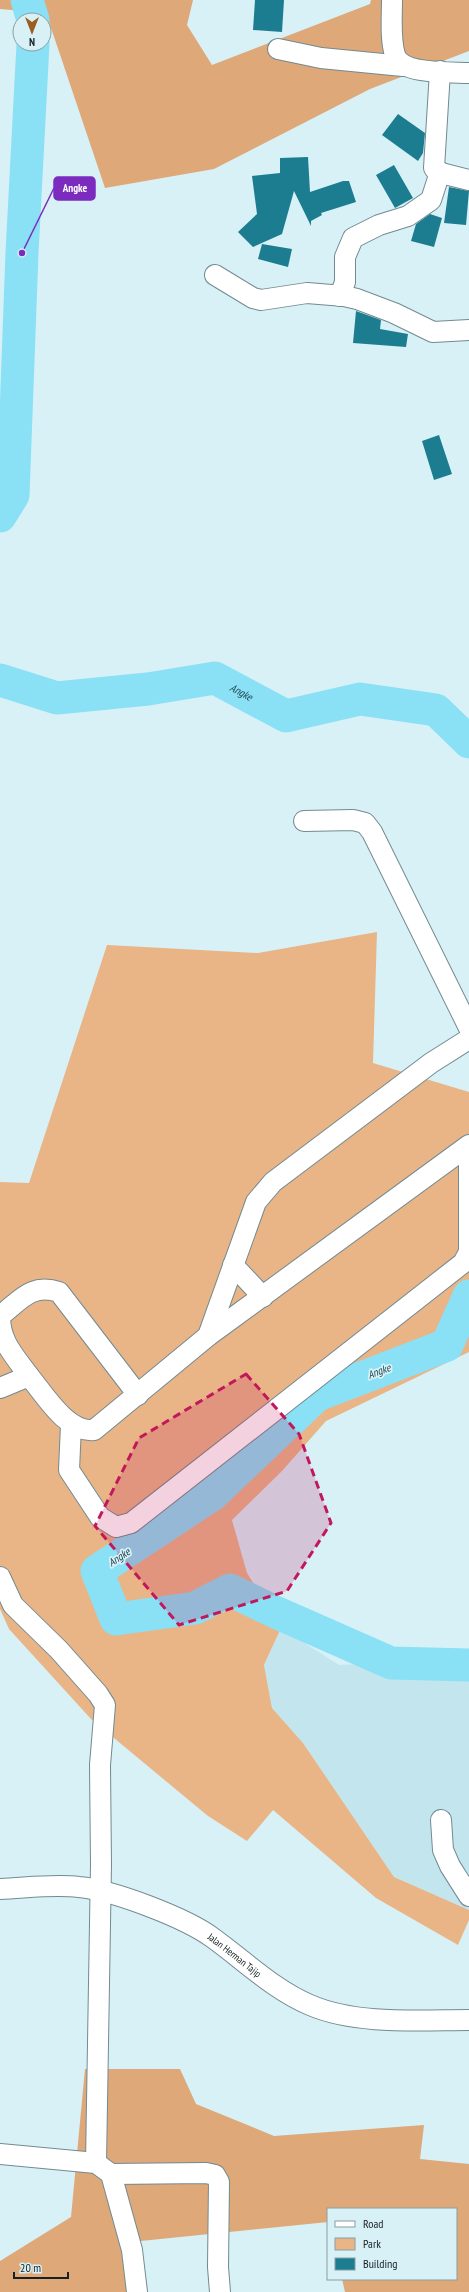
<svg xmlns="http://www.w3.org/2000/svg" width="469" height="2292" font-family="'PT Sans Narrow',sans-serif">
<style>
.built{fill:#c3e5ee}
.green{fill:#e9b587}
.forest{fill:#dea879}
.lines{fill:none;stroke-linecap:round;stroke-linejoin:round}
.river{stroke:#8ae0f5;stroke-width:33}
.building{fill:#1c7d90}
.minor-casing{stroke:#738a90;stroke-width:22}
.minor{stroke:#fff;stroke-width:20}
.marked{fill:#c2185b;fill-opacity:0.2;stroke:#c2185b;stroke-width:3;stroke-dasharray:8 5;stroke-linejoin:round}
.labels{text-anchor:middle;stroke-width:3.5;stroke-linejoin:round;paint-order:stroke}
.street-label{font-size:10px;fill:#172023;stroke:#d7f1f7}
.water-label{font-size:11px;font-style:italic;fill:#1e4650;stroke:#d7f1f7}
.leader{fill:none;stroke:#7b2cbf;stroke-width:1.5}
.callout-dot{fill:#7b2cbf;stroke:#d7f1f7;stroke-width:1.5}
.callout{fill:#7b2cbf;stroke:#7b2cbf;stroke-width:1.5}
.callout-label{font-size:11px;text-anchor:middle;font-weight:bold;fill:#fff}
</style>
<rect width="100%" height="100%" fill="#d7f1f7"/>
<path class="built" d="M281 1628 339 1665 397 1662 469 1663V1910L394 1877 303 1743 272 1708 264 1665Z"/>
<path class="green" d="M377 932 373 1063 469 1092V1352L326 1421 282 1471 232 1520 247 1573 281 1628 264 1665 272 1708 303 1743 394 1877 469 1910V1920L458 1945 376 1898 273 1810 247 1841 208 1816 91 1719 9 1629 0 1609V1182L29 1183 107 945 258 953Z"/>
<path class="forest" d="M0 0H193L187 25 212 65 370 4 371 0H469V51L370 89 214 169 105 188 46 13 0 9Z
M85 2069H180L196 2104 274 2136 424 2125 420 2159 469 2164V2292H345L342 2279H456V2209H328V2222L131 2242 130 2292H0V2261L71 2217Z"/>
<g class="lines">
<g class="river">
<path d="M27 0 33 20"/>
<path d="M0 516 13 495 22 253 33 44"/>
<path id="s1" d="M0 680 57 698 148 689 215 678 286 716 360 699 436 710 469 742"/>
<path d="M469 1296 447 1345 317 1395 213 1494 97 1571 116 1619 195 1608 230 1590 273 1611 391 1663 469 1665"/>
</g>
</g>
<path class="building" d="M255 0H284L282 32 253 30Z
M398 114 425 133 423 153 418 161 382 135Z
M308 157 310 192 343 181H349L356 202 321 213 322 215 311 221V226L294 191 282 234 253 247 238 232 257 214 252 176 280 173V158Z
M394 165 413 198 395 208 376 175Z
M449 187 469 191 466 225 444 223Z
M430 214 442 218 434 247 411 241 416 224Z
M262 244 292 249 288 267 258 259Z
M356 311 381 320 380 329 408 334 406 347 353 343Z
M439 435 452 474 434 480 422 441Z"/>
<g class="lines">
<g class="minor-casing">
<g id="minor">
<path d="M392 0C392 17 390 39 395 55 401 75 451 72 469 73"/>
<path d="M278 49 321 58 403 66"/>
<path d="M440 71 434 168 437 172 469 180"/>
<path d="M215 275 253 298 261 300 307 293 344 296 357 299 394 313 433 332 469 330"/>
<path d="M340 296 345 282V257L353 238 379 225 408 216 431 200 440 172"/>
<path d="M304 821 353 820 365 823 372 832 469 1028"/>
<path d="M233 1265 263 1297"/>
<path d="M208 1336 256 1202 273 1182 431 1063 469 1039"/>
<path d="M29 1376C14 1355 0 1342 0 1316 21 1300 31 1283 59 1292L138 1395"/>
<path d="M0 1388 29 1376C45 1395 67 1433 94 1430L208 1336 469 1145"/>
<path d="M71 1425 69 1470 100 1517 116 1527 131 1523 463 1263 469 1252V1162"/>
<path d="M0 1577 13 1605 59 1650 98 1694 105 1705 100 1765 101 1864 96 2163"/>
<path d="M441 1820 443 1850 450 1866 469 1896"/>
<path id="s2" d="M0 1889C26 1888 53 1884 79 1887 113 1890 186 1918 213 1938 246 1962 273 1989 310 2005 356 2025 420 2020 469 2020"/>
<path d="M0 2154 96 2163 111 2174 206 2173 215 2175 219 2182 218 2267 220 2292"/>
<path d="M111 2174 132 2250 137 2292"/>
</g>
</g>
<use href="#minor" class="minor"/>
</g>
<path class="marked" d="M246 1374 299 1434 331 1523 287 1591 179 1625 95 1526 139 1438Z"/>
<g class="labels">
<g class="street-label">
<text dy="4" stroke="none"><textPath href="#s2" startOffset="251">Jalan Herman Tajip</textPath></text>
</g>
<g class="water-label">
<text dy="4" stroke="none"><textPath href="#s1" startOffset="249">Angke</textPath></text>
<text transform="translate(379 1371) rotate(-21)" y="4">Angke</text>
<text transform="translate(119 1557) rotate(-34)" y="4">Angke</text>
</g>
</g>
<path class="leader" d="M22 253L54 188"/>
<circle class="callout-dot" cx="22" cy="253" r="4"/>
<rect class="callout" x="54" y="177" width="41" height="23" rx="4"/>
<g class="callout-label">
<text x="75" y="192">Angke</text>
</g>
<rect x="327" y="2208" width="130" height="72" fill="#d7f1f7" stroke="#8a9da2"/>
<rect x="335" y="2221" width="20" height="6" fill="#ffffff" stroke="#8a9da2"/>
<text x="363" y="2228" font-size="12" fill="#172023">Road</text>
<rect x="335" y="2238" width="20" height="12" fill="#e9b587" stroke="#8a9da2"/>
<text x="363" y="2248" font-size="12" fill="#172023">Park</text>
<rect x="335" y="2258" width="20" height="12" fill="#1c7d90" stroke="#8a9da2"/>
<text x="363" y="2268" font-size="12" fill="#172023">Building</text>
<g transform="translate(32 32) rotate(180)"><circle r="19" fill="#d7f1f7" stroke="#8a9da2"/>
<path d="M0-3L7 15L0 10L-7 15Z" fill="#9a5e20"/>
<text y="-6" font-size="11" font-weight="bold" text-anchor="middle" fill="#172023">N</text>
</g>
<path d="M14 2272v6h54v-6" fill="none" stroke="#172023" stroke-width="2"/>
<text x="20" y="2272" font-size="12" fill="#172023" stroke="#d7f1f7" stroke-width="3" paint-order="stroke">20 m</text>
</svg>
